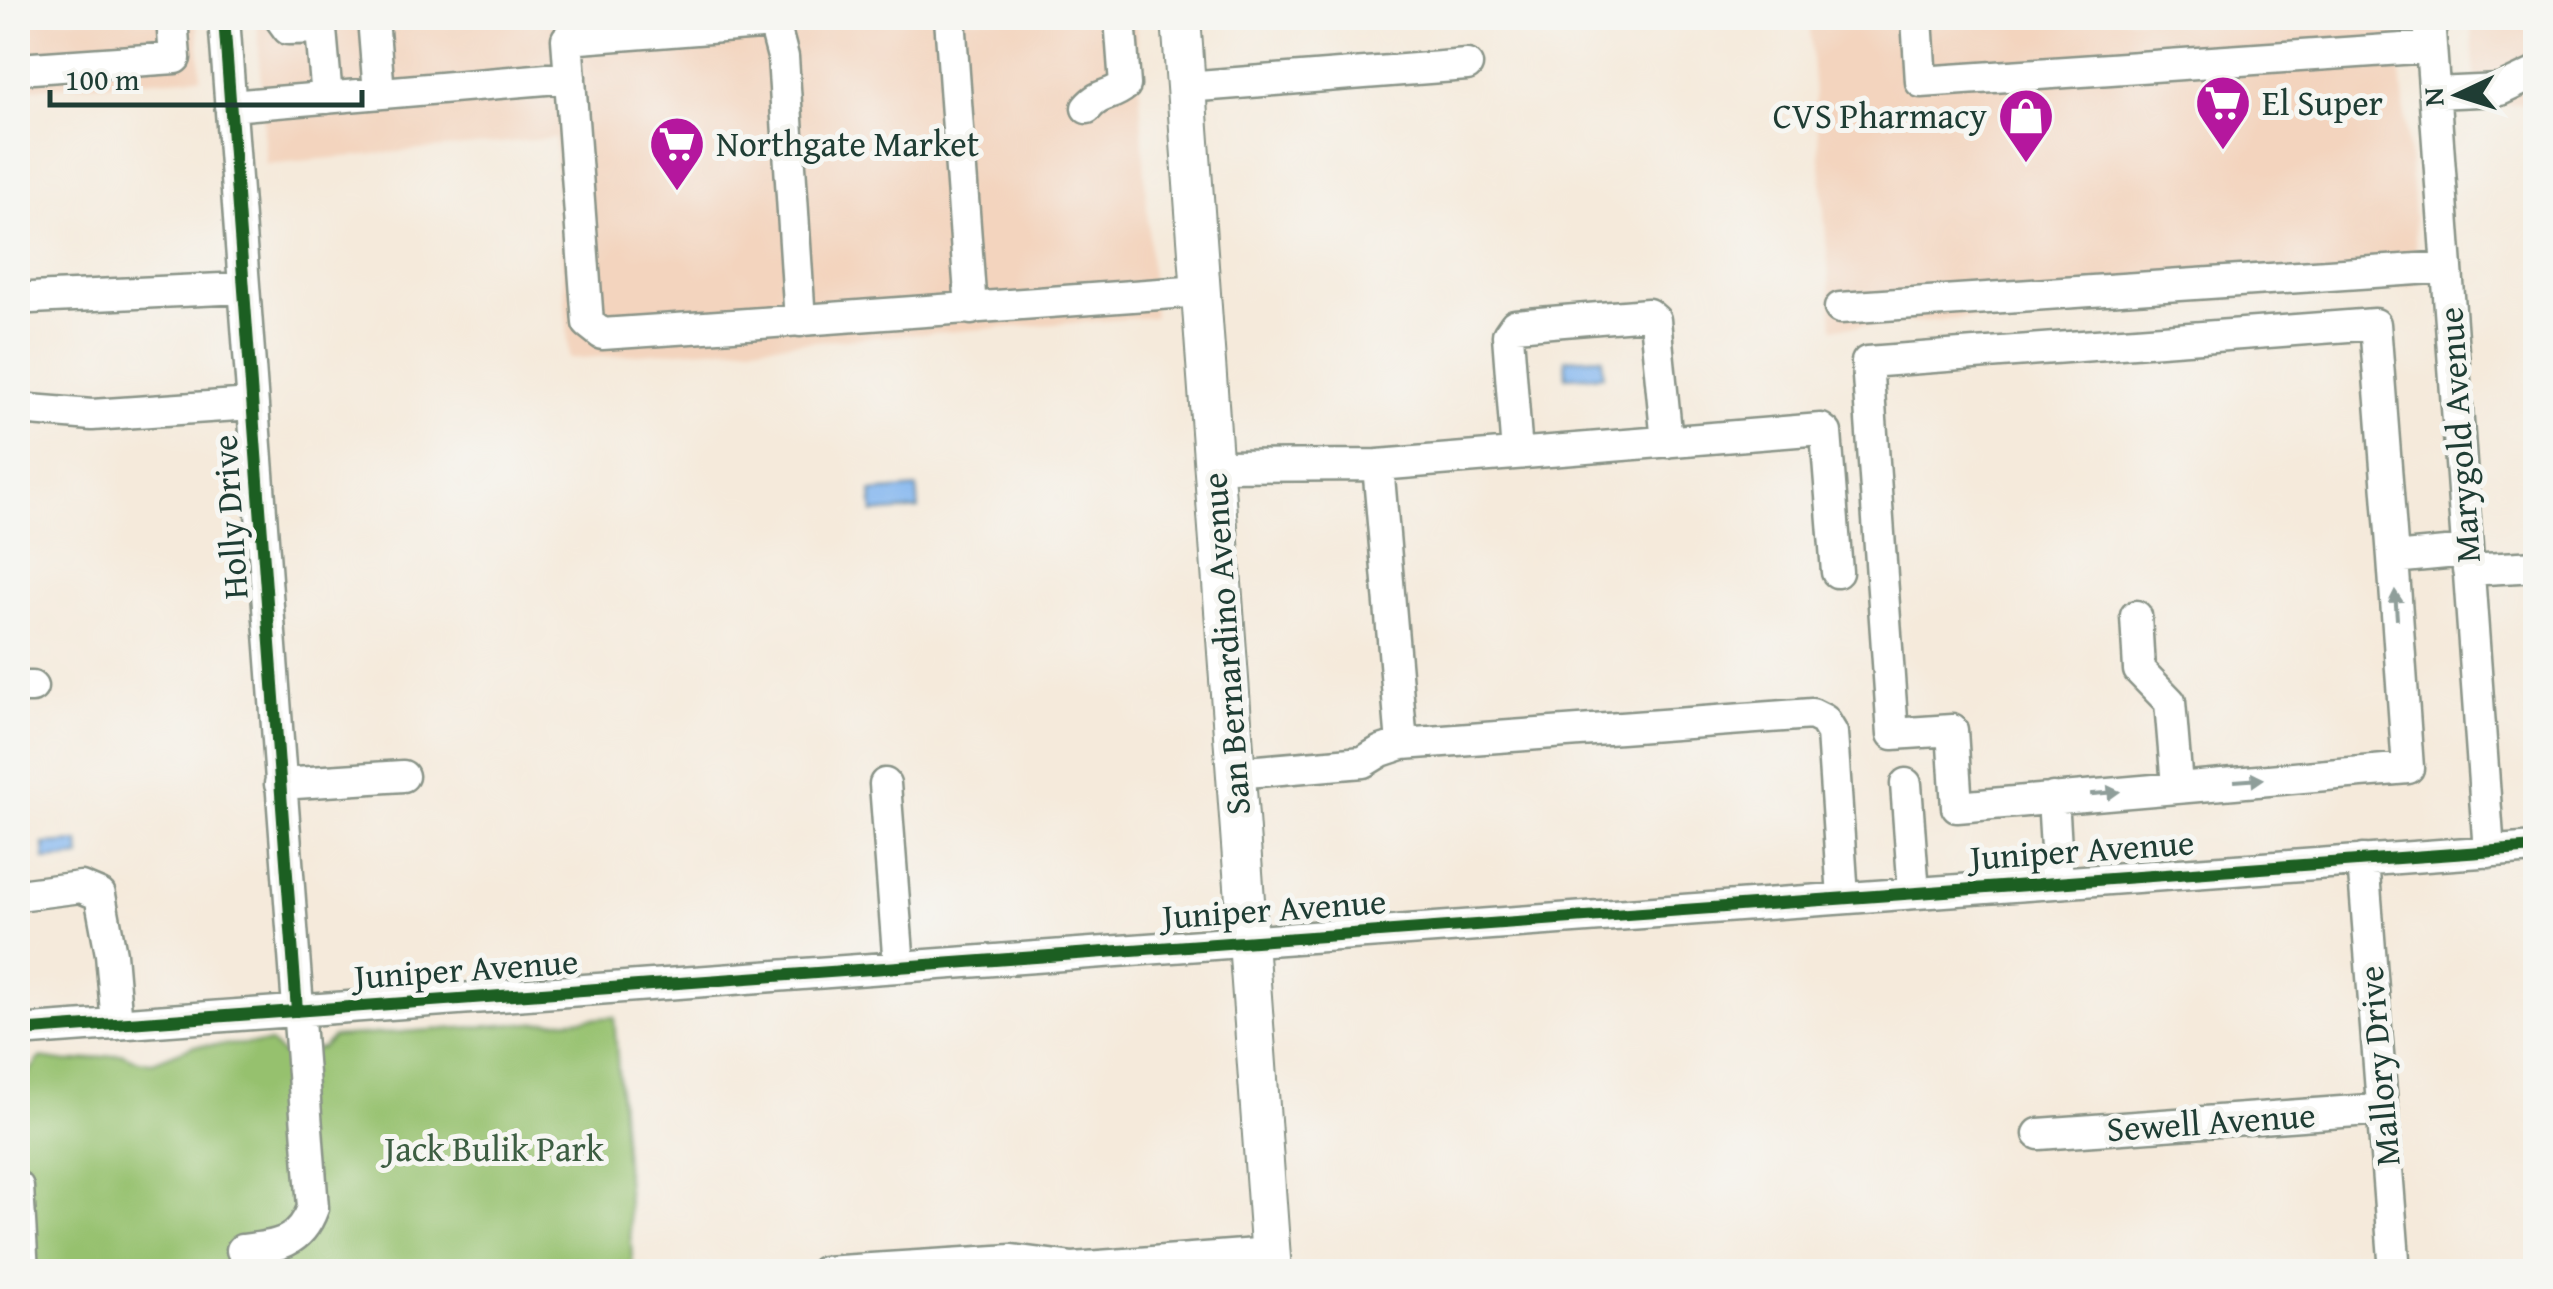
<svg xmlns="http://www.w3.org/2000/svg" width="2553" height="1289" font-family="'Gentium Book Plus',serif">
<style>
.built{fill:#f3d4be}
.green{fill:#96c16e;stroke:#5a7f51;stroke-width:2.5}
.water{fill:#82b5ef;stroke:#507992;stroke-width:2.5}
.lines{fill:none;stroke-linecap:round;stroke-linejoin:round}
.minor-casing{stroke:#8a9488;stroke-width:35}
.major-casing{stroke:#8a9488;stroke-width:42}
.minor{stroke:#fff;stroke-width:30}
.major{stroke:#fff;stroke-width:38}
.cycleway-casing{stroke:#f6f6f2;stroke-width:19}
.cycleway{stroke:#1b5e20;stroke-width:12}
.oneway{fill:#8f9e9a}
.labels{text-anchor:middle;stroke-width:10;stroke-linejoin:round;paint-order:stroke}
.poi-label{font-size:35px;fill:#1f3d34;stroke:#f6f6f2;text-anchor:start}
.street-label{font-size:35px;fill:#1f3d34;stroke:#f6f6f2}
.park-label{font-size:35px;fill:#3d5e42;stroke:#f6f6f2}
</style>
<rect width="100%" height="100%" fill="#f6f6f2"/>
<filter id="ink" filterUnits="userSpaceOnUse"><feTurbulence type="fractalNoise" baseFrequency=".01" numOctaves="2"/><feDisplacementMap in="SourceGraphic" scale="20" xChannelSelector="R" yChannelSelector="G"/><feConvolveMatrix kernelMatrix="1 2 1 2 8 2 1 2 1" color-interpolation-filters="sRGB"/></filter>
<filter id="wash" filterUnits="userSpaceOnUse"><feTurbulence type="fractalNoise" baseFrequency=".0048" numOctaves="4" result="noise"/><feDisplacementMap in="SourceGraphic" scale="40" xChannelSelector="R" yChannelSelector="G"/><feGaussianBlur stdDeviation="2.25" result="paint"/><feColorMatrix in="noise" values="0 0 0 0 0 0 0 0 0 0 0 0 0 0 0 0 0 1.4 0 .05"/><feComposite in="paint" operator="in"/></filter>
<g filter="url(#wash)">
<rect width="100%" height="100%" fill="#f5eadb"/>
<path class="built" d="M18 18H197L201 77 18 89Z
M257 18H1135L1154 317 569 359 555 138 266 164Z
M1809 18H2379L2381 32 2397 31 2412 188 2416 249 2414 286 1833 328Z
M2471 18H2535V101L2482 108 2476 96Z"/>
<path class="green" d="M614 1017 633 1271 18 1272V1079H24L40 1058 69 1062 122 1054 139 1061 153 1062 193 1046 270 1043 283 1055 322 1048 333 1037Z"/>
<path class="water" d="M1602 357 1603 375 1566 377 1565 359Z
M917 488 919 509 873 513 871 492Z
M79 842 80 857 45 860 44 844Z"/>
</g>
<g filter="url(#ink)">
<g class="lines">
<g class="minor-casing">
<path id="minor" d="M224 18 313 1208C300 1244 277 1246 242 1250
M280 18 288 29 321 28
M320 18 327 98
M373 18 379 93
M950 18 971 309
M1917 18 1921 82 2431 47
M2429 18 2489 852
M18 69 175 58 172 18
M1186 87 1467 65
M2435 93 2500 90 2536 73
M230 106 570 77
M1087 108C1100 92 1111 97 1125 85L1120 18
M31 298 243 288
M1840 308 2447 267
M800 321 783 57 774 23 567 39 588 323 602 334C802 321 1002 305 1201 291
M18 409 92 415 252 404
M1517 454 1508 335 1515 325 1648 314 1655 320 1667 442
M1378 465 1402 744
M1214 466 1378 465 1821 429 1826 433 1837 572
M2393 558 2408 768 1957 807 1952 730 1893 734 1867 362 2375 324 2393 558 2467 551
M2468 570 2536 566
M2136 616 2139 670 2170 702 2177 786
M18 687H32
M1235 773 1363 762 1381 751 1402 744 1812 714 1824 720 1832 733 1843 897
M280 784 403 776
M885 784 899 967
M1906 784 1914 893
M2053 798 2058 882
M2363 860 2395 1272
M18 895 81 887 100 895 111 954 117 1024
M18 1031 2536 848
M2039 1134 2383 1109
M18 1187 23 1272
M824 1272 1012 1260 1073 1268 1270 1253"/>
</g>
<g class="major-casing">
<path id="major" d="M1181 18 1272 1272"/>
</g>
<use href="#minor" class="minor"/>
<use href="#major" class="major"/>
<g class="cycleway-casing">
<path id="cycleway" d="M224 18 297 1011
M18 1031 2536 848"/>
</g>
<use href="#cycleway" class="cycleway"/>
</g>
<defs><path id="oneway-solid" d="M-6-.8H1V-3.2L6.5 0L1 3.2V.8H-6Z" transform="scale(2.5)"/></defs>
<g class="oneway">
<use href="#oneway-solid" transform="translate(2396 605) rotate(-94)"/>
<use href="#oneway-solid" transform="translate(2249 780) rotate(-4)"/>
<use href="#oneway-solid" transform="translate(2105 793) rotate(-5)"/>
</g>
</g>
<defs>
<g id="supermarket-pin" transform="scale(2.875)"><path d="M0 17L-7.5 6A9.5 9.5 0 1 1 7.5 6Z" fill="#b5179e" stroke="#f6f6f2"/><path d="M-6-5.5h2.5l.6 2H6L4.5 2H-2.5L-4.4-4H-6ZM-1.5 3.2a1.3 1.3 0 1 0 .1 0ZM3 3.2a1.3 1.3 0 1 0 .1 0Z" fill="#fff"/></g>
<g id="shop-pin" transform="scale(2.875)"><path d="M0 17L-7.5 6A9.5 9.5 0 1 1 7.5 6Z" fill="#b5179e" stroke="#f6f6f2"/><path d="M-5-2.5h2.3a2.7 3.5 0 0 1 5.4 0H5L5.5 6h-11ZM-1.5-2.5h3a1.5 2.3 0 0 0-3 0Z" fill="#fff"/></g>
</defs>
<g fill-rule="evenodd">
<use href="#supermarket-pin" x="2223" y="103"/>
<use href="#shop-pin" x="2026" y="116"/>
<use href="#supermarket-pin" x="677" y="144"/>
</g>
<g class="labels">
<g class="poi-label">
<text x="2262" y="115">El Super</text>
<text x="1987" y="128" text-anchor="end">CVS Pharmacy</text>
<text x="716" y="156">Northgate Market</text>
</g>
<g class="street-label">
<text transform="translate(2459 435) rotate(-94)" y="12">Marygold Avenue</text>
<text transform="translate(230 517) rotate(-94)" y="12">Holly Drive</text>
<text transform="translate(1226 644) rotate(-94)" y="12">San Bernardino Avenue</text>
<text transform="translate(2082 850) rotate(-4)" y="12">Juniper Avenue</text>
<text transform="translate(1274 909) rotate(-4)" y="12">Juniper Avenue</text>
<text transform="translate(466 969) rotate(-4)" y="12">Juniper Avenue</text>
<text transform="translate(2379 1066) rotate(-95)" y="12">Mallory Drive</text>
<text transform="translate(2211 1122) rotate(-4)" y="12">Sewell Avenue</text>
</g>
<g class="park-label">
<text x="494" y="1161">Jack Bulik Park</text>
</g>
</g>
<rect width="2553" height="1289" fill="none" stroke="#f6f6f2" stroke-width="60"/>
<g transform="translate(2458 95) rotate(266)" stroke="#f6f6f2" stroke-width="8" paint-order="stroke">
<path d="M0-8L18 38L0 25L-18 38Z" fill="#1f3d34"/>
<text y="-15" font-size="28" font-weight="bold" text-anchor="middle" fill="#1f3d34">N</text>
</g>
<path d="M50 90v15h312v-15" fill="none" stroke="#1f3d34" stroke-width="5"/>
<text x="65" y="90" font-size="30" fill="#1f3d34" stroke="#f6f6f2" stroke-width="8" paint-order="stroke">100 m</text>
</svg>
